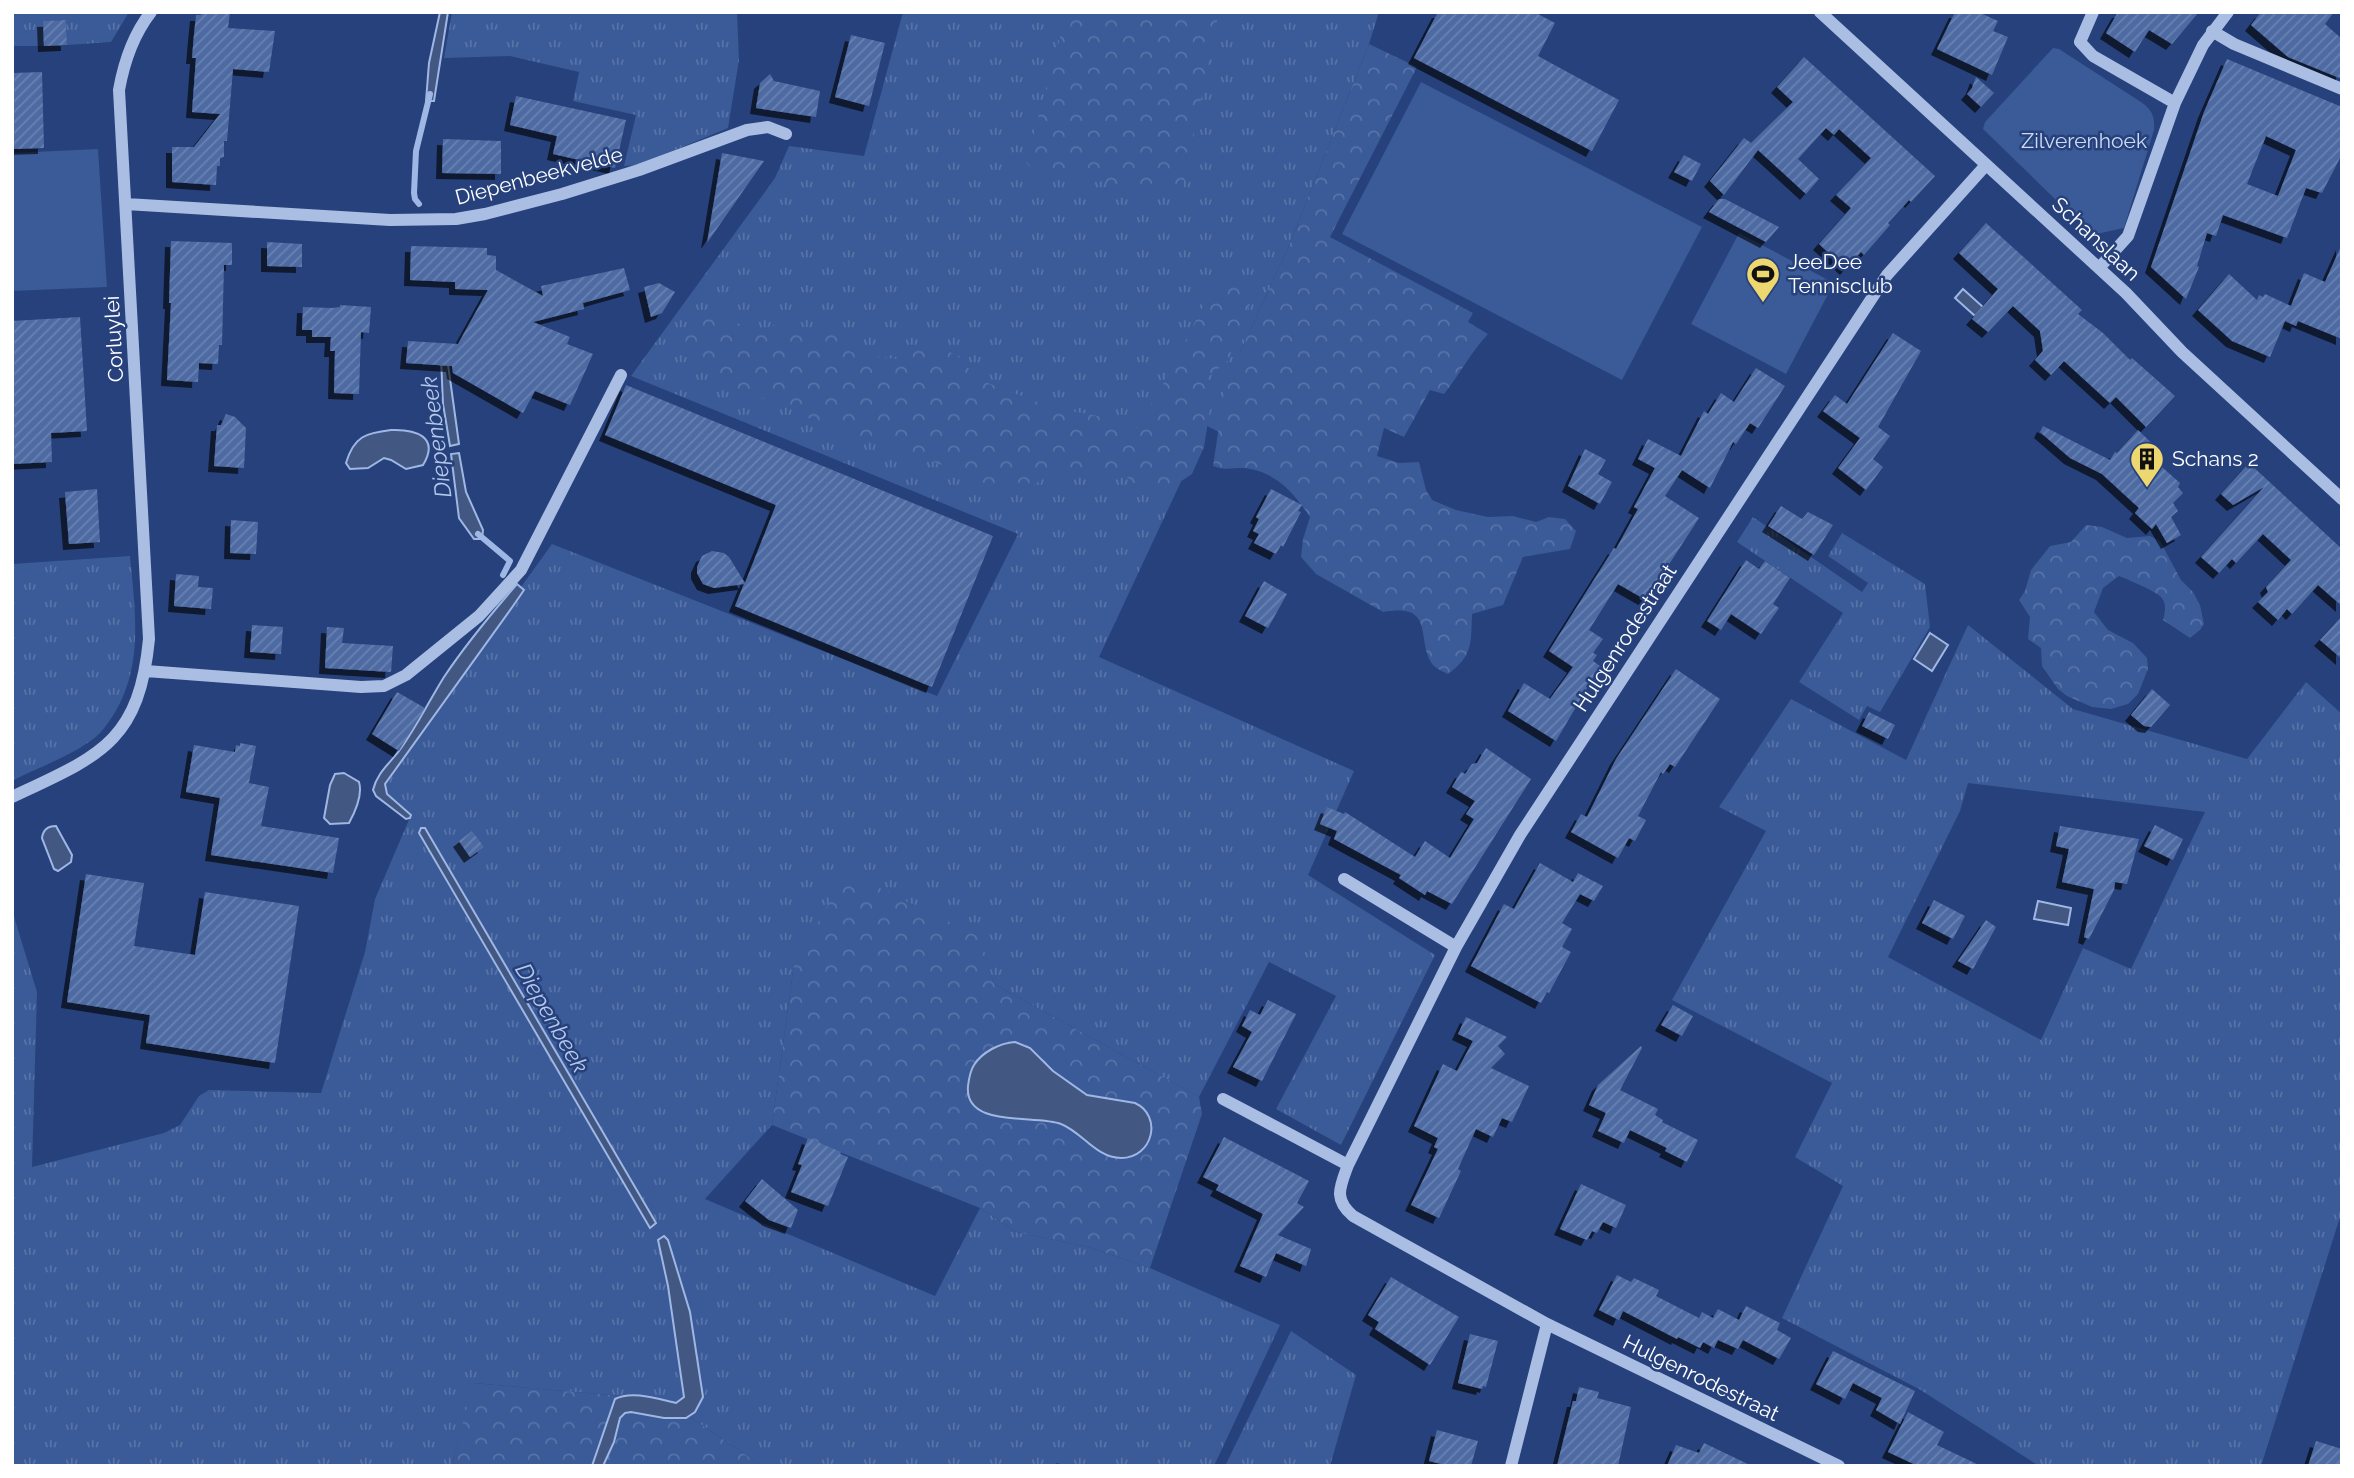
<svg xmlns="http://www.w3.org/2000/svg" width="2354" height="1478" font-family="Raleway,sans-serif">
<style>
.grass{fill:url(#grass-tufts);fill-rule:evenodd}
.forest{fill:url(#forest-crowns);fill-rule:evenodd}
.park{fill:#3a5a98}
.water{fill:#425781;stroke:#9eb7e5;stroke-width:2}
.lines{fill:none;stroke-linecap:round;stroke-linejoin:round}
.stream{stroke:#9eb7e5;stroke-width:6}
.building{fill:url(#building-hatch);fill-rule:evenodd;filter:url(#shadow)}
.minor{stroke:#aabee4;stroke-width:12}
.labels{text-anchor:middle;stroke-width:5;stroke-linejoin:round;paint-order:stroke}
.park-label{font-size:21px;fill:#ccdaf3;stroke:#26417b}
.street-label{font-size:21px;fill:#fff;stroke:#26417b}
.poi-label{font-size:21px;fill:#fff;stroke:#26417b;text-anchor:start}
.water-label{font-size:23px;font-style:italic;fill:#b5c8ec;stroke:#26417b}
</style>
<defs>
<pattern id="grass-tufts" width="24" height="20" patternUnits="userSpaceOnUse" patternTransform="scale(1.75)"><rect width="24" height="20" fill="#3a5a98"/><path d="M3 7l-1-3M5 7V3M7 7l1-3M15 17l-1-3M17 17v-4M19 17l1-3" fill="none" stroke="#5873a7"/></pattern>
<pattern id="forest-crowns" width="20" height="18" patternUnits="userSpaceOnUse" patternTransform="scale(1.75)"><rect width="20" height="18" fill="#3a5a98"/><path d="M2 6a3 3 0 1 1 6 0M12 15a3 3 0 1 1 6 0" fill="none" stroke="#5873a7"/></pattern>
<pattern id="building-hatch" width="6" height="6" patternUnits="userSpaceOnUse" patternTransform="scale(1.75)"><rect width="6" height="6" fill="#4e6ba3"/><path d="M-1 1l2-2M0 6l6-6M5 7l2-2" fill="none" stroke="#6981b1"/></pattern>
<filter id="shadow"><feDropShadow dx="-6" dy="6" stdDeviation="0" flood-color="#0009"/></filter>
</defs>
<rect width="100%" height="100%" fill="#26417b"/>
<path class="grass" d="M12 12H129L111 42 67 45 66 20 44 21V46H12Z
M452 12H737L739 60 728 128 639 165 624 166 636 115 573 101 579 72 510 56 444 58Z
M903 12H1379L1369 44 1288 248 1240 352 1375 424 1341 493 1207 426 1099 657 1354 771 1308 875 1435 955 1341 1145 1276 1109 1336 996 1269 962 1199 1097 994 984 979 937 794 964 772 1125 705 1199 935 1296 980 1208 1016 1232 1088 1247 1150 1268 1280 1325 1214 1466H1070L1056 1463 1054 1466H762L665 1400 474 1383 452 1466H12V910L37 992 32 1167 164 1133 180 1125 199 1096 209 1090 321 1093 365 952 375 899 411 815 376 788 552 544 937 696 1018 534 631 376 775 178 789 146 864 156Z
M1753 517 1862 592 1868 583 1828 556 1842 533 1925 584 1930 627 1880 712 1867 706 1859 720 1799 682 1843 613 1737 542Z
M130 556C135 610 144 665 114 714 107 725 100 735 89 742 66 758 37 768 12 781V564Z
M1968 625 2073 709 2247 759 2306 682 2342 714V1211L2261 1466H2039L1919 1389 1782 1318 1843 1186 1795 1157 1832 1083 1672 1000 1766 831 1719 807 1791 699 1906 760ZM1968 783 2205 812 2131 969 2083 948 2041 1040 1888 957 1960 811Z
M1291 1331 1356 1375 1330 1466H1225Z"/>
<path class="forest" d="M1067 12H1219L1183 187 1170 193 1032 170 1026 162Z
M1369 44 1417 67 1330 237 1473 313 1468 322 1488 334C1471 352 1460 374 1444 394L1430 390 1404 437 1384 428 1377 456 1399 463 1419 462 1426 490 1432 500 1456 510 1488 517 1513 516 1536 522 1549 517 1565 519 1576 531 1570 549 1523 557 1503 605 1472 614C1471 643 1473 656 1448 674 1444 672 1437 669 1434 666 1414 642 1438 602 1383 612L1316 574 1301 557 1303 539 1310 517C1295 495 1279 475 1251 469 1237 466 1228 472 1213 466L1225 386 1242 354 1240 352 1288 248Z
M1231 284 1245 292 1250 304 1233 340 1230 359 1207 378 1210 409 1204 447 1192 474 1160 495 1140 489 1119 470 1057 469 1028 489 990 486 954 469 916 456 895 443 863 442 826 427 779 403 738 392 682 340 698 317 725 316 758 334 772 325 829 329 851 352 895 359 929 343 961 357 975 378 1050 407 1114 419 1136 430 1166 379 1214 285Z
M2086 525 2102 527 2127 538 2150 536 2160 541 2181 580 2193 592 2200 605 2204 624 2200 630 2190 638 2163 620C2165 612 2167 604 2161 597 2157 592 2127 579 2119 576L2103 588 2094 612 2108 630 2133 643 2147 658 2148 669 2138 694 2128 704 2111 709 2092 707 2067 696 2058 689 2042 666 2041 648 2028 639 2030 617 2019 600 2025 591 2031 570 2050 546 2071 542Z
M847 872 980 937 994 984 1199 1097 1202 1114 1150 1268 1088 1247 1016 1232 980 1208 772 1125 794 964ZM1009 1043 1024 1044 1030 1048 1053 1071 1087 1095 1135 1103 1141 1106 1081 1138C1054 1108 1013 1129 982 1110 977 1108 973 1103 969 1100 965 1070 981 1051 1009 1043Z
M473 1383 665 1400 762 1466H452Z"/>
<path class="park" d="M2053 48 2059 49 2141 102C2152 110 2155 116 2154 130L2124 228 2092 235 1983 129 1985 122Z
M1421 82 1702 227 1622 380 1342 234Z
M98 149 107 287 12 291V153Z
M1739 233 1834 283 1786 374 1691 324Z"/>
<path class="water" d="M440 12H448L434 101H426L429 63Z
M1963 289 1983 307 1975 316 1955 298Z
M447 357 459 444 450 446 443 404 441 358Z
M391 430C416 429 440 437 423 465L406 469 391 460 384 458 368 468 350 469 346 463C354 436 366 433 391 430Z
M459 453 466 492 483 530 482 539H474L459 518 451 454Z
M517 584 524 590 513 606 385 784 387 794 411 815 410 818 406 819 376 796 373 790C377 773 389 764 399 751 416 728 429 701 444 677 466 644 491 614 517 584Z
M1930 633 1948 645 1932 671 1914 659Z
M344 773 359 782C363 795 355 812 349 823L330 824 324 818 330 785 335 774Z
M56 826 72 855 71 862 58 871 54 869 42 838C43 830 48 826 56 826Z
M421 828H425L656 1223 650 1228 419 833Z
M2038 901 2071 908 2068 925 2034 919Z
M1015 1042 1030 1048 1053 1071 1087 1095 1135 1103C1163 1116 1153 1158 1121 1158 1096 1158 1082 1132 1061 1124 1037 1114 964 1129 968 1086 969 1078 970 1071 974 1065 982 1052 1000 1043 1015 1042Z
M664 1236 668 1240 690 1312 703 1397 695 1412 686 1418H664L631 1412 625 1413 620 1418 614 1442 603 1466H592L615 1399C632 1390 658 1399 676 1403L684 1397 668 1286 658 1240Z"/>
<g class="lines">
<path class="stream" d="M419 204 415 199 414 193 416 151 430 94
M478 534 510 561 503 575"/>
</g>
<path class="building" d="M201 12H230L228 28 275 31 269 72 233 69 227 141H224V157L220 158V166H217L216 185 172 182V147H194L220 114 192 112 196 58H192L194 35 196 15H201Z
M1438 12H1534L1555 23 1538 56 1619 100 1592 151 1414 58Z
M1955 12H1978L1998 21 1993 31 2008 37 1992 75 1937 49Z
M2118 12H2199L2172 44 2149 30 2135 52 2106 33Z
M2261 12H2334L2325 24 2342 39V79L2288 57 2251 25Z
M66 20 67 45 44 46 43 21Z
M851 35 885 43 869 106 835 97Z
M1804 57 1935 176 1911 202 1909 200 1888 223 1890 225 1864 255 1861 252 1846 269 1819 244 1851 208 1836 195 1871 158 1839 129 1834 135 1826 128 1798 159 1819 179 1806 194 1758 150 1724 195 1710 181 1744 138 1751 143 1793 102 1777 87Z
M2227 59 2342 107V154L2322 193 2306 188 2287 238 2223 215 2216 236 2207 233 2197 266 2199 267 2186 299 2151 267 2204 112ZM2266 136 2296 150 2278 196 2247 184Z
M42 72 44 148 12 149V73Z
M770 74 774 81 820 91 816 117 756 108 760 83Z
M1976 77 1994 93 1981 107 1967 94 1972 88Z
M516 96 626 120 615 168 553 154 557 136 510 125Z
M443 139 501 141V174L442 173Z
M722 153 764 161 707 243Z
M1684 155 1701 164 1692 181 1674 172Z
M1719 199H1725L1779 227 1766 242 1709 212Z
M1986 223 2082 310 2078 314 2103 333 2130 360 2132 358 2175 396 2146 427 2116 397 2110 403 2064 361 2051 375 2035 360 2043 351 2040 331 2013 306 1988 332 1972 319 1998 289 1959 253Z
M171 241 232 243V265H224L222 345H219L218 364 199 363 198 382 167 380 171 303H169Z
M267 242 302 244V267L267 266Z
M2342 244V339L2298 321 2296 326 2285 321 2270 357 2232 341 2198 310 2229 274 2257 300 2259 295 2263 297 2265 294 2291 306 2304 273 2325 282Z
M411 246 487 248V255L496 256V270L543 296 541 286 624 268 630 290 583 303 584 309 533 322 570 337 567 344 593 354 570 405 535 391 523 413 453 373 452 366 406 363 408 341 458 344 488 290 455 289V282L410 280Z
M659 283 675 292 662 313 651 317 644 287Z
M340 305 371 307 369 333 361 332 359 394 334 393 335 351H330L331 337H312V330H302L303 307 332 308 340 307Z
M80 317 87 431 51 433 52 462 12 464V321Z
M1893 333 1921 351 1878 427 1890 436 1873 459 1883 467 1866 490 1838 468 1860 438 1823 411 1835 395 1847 404Z
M1756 368 1785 386 1758 428 1750 423 1736 444 1733 442 1710 488 1682 470 1665 496 1699 518 1646 600 1618 584 1589 630 1603 639 1593 653 1597 655 1593 661 1600 666 1556 741 1508 711 1524 683 1550 699 1573 667 1549 651 1614 548 1616 549 1638 509 1634 507 1655 468 1638 459 1648 439 1681 456 1704 411 1708 414 1721 393 1734 402Z
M626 385 993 536 932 687 735 606 744 584 714 588 703 584 697 573V567L702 556 712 551 724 553 729 557 745 583 776 505 605 435Z
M226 414 235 417 246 428 244 468 214 466 217 425H221Z
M2043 426 2110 460 2115 452 2117 453 2138 430 2160 451 2153 459 2180 483 2178 487 2183 493 2173 503 2178 511 2171 517 2181 535 2167 543 2156 524 2152 529 2135 513 2139 508 2102 474 2070 458 2040 432Z
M1585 449 1606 460 1598 474 1612 482 1600 504 1568 486Z
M2249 463 2342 549V606L2318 585 2292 614 2287 609 2278 620 2258 602 2268 592 2266 587 2291 560 2263 534 2236 563 2232 559 2219 573 2201 557 2264 487 2233 505 2221 494Z
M97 489 100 542 69 544 65 492Z
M1271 489 1302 505 1298 511 1301 512 1283 547 1281 545 1276 554 1254 543 1259 534 1253 531 1259 519 1256 517Z
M1781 506 1802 519 1808 512 1833 525 1814 555 1768 526Z
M231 520 258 522 256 554 230 553Z
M1746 560 1759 569 1765 561 1790 578 1773 604 1779 608 1761 634 1731 614 1721 630 1707 621Z
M176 574 199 576 198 587 213 588 211 609 174 606Z
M1264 581 1287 594 1268 628 1245 616Z
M2342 616V659L2320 640Z
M252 625 283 627 281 654 250 652Z
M327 627 344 628 342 643 393 646 391 672 325 668Z
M1676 669 1720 699 1675 767 1670 764 1663 774 1661 772 1638 816 1646 820 1635 841 1629 838 1618 858 1571 832 1581 814 1587 817 1616 759Z
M2152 689 2170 705 2151 727 2144 726 2131 715Z
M397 692 425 708 399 751 372 734Z
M1869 712 1895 725 1888 739 1862 726Z
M240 743 256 746 249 783 269 787 261 826 339 838 333 873 211 855 220 798 186 792 194 745 235 752 236 745 240 746Z
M1486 748 1531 779 1452 904 1427 891 1425 895 1399 878 1401 875 1334 839 1337 831 1320 824 1327 807 1344 814 1345 812 1415 857 1425 841 1450 858 1474 819 1466 814 1475 801 1452 787 1461 772 1465 774 1472 764 1477 763Z
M2155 825 2183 839 2173 860 2144 846Z
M2060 826 2139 839 2127 884 2115 882 2114 890 2089 939 2084 937 2094 889 2062 882 2069 849 2056 846Z
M472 831 484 847 470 857 459 841Z
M1540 863 1573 882 1578 873 1603 886 1594 901 1580 894 1562 923 1572 929 1562 947 1571 952 1549 993 1547 992 1541 1003 1471 966 1504 904 1514 909Z
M86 874 144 883 134 946 195 955 205 892 299 906 275 1063 146 1043 150 1015 67 1002Z
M1934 900 1965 916 1953 939 1922 923Z
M1986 920 1996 927 1973 969 1958 961Z
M1268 1000 1296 1014 1262 1081 1233 1067 1252 1032 1242 1026 1250 1010 1260 1015Z
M1673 1005 1693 1016 1682 1036 1661 1025Z
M1466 1017 1507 1037 1498 1046 1505 1054 1491 1068 1529 1086 1512 1122 1502 1118 1493 1137 1476 1129 1458 1169 1461 1171 1439 1218 1411 1205 1438 1149 1434 1147 1438 1138 1414 1126 1443 1064 1457 1071 1473 1041 1458 1034Z
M1641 1046 1642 1048 1620 1090 1658 1109 1655 1115 1663 1120 1662 1122 1698 1140 1687 1162 1665 1151 1667 1148 1630 1130 1624 1143 1598 1131 1606 1113 1589 1105 1598 1085Z
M1224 1137 1309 1181 1297 1203 1304 1207 1278 1235 1311 1249 1306 1266 1276 1253 1266 1277 1240 1266 1263 1214 1216 1190 1219 1185 1203 1177Z
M808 1138 841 1152 840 1154 848 1157 828 1206 791 1192 802 1165 798 1164Z
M762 1179 798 1210 791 1228 769 1220 745 1201Z
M1581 1184 1626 1205 1616 1228 1603 1222 1597 1233 1592 1231 1587 1240 1560 1229Z
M1617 1275 1631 1282 1634 1278 1659 1290 1656 1296 1699 1318 1702 1312 1713 1318 1718 1309 1739 1320 1746 1306 1780 1323 1777 1330 1791 1338 1779 1359 1743 1340 1738 1349 1718 1340 1714 1348 1703 1342 1700 1348 1678 1337 1677 1339 1623 1311 1619 1320 1599 1310Z
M1391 1277 1459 1317 1430 1365 1375 1329 1379 1322 1368 1315Z
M1470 1334 1498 1341 1486 1387 1483 1386 1482 1389 1458 1383Z
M1833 1351 1915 1391 1900 1424 1876 1410 1882 1398 1853 1383 1845 1399 1816 1384Z
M1579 1387 1599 1392 1597 1398 1631 1407 1618 1466H1557L1573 1401H1576Z
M1908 1412 1944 1432 1937 1445 1981 1466H1918L1888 1452Z
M1437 1430 1478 1441 1471 1466H1449L1429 1461Z
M2316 1441 2342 1449V1466H2308Z
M1704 1443 1752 1466H1667L1676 1445 1699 1453Z"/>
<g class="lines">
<path class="minor" d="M1820 12 2126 293 2182 352 2342 499
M2093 12 2080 42 2093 56 2175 103
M2212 31 2234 44 2342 89
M126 204 390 220 456 219 485 214 562 194 639 170 747 130 768 127 786 134
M2099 268 2128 236 2175 103 2203 45 2228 12
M146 671 361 687 384 686 406 675 479 616 521 570 621 375
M12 797C99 756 139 743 149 639L119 90C124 62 133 35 151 12
M1344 879 1456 947
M1223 1099 1348 1165
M1547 1324 1839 1466
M1511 1466 1547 1324 1353 1216C1333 1199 1340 1187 1348 1165L1456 947 1520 835 1887 275 1986 165"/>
</g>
<defs>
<g id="stadium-pin" transform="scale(1.75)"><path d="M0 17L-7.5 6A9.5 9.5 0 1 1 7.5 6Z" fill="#edd76f" stroke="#26417b"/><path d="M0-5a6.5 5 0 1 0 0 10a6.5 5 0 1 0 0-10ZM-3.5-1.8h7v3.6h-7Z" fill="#111"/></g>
<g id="building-pin" transform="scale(1.75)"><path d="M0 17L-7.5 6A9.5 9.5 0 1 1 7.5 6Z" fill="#edd76f" stroke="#26417b"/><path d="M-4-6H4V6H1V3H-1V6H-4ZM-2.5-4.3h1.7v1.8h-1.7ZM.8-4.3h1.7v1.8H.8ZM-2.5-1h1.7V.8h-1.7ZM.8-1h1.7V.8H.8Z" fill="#111"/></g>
</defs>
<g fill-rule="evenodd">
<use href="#stadium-pin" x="1763" y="274"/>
<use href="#building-pin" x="2147" y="459"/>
</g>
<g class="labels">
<g class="park-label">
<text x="2084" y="148">Zilverenhoek</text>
</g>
<g class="street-label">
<text transform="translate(539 176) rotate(-15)" y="7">Diepenbeekvelde</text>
<text transform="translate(2096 239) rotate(43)" y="7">Schanslaan</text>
<text transform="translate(114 339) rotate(-93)" y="7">Corluylei</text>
<text transform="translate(1625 638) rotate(-57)" y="7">Hulgenrodestraat</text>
<text transform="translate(1701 1378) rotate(26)" y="7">Hulgenrodestraat</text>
</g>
<g class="poi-label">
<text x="1788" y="269">JeeDee<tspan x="1788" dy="24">Tennisclub</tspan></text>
<text x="2172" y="466">Schans 2</text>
</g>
<g class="water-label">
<text transform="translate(436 437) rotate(-97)" y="8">Diepenbeek</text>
<text transform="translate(552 1018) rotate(60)" y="8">Diepenbeek</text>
</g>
</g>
<rect width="2354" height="1478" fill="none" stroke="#ffffff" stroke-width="28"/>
</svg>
